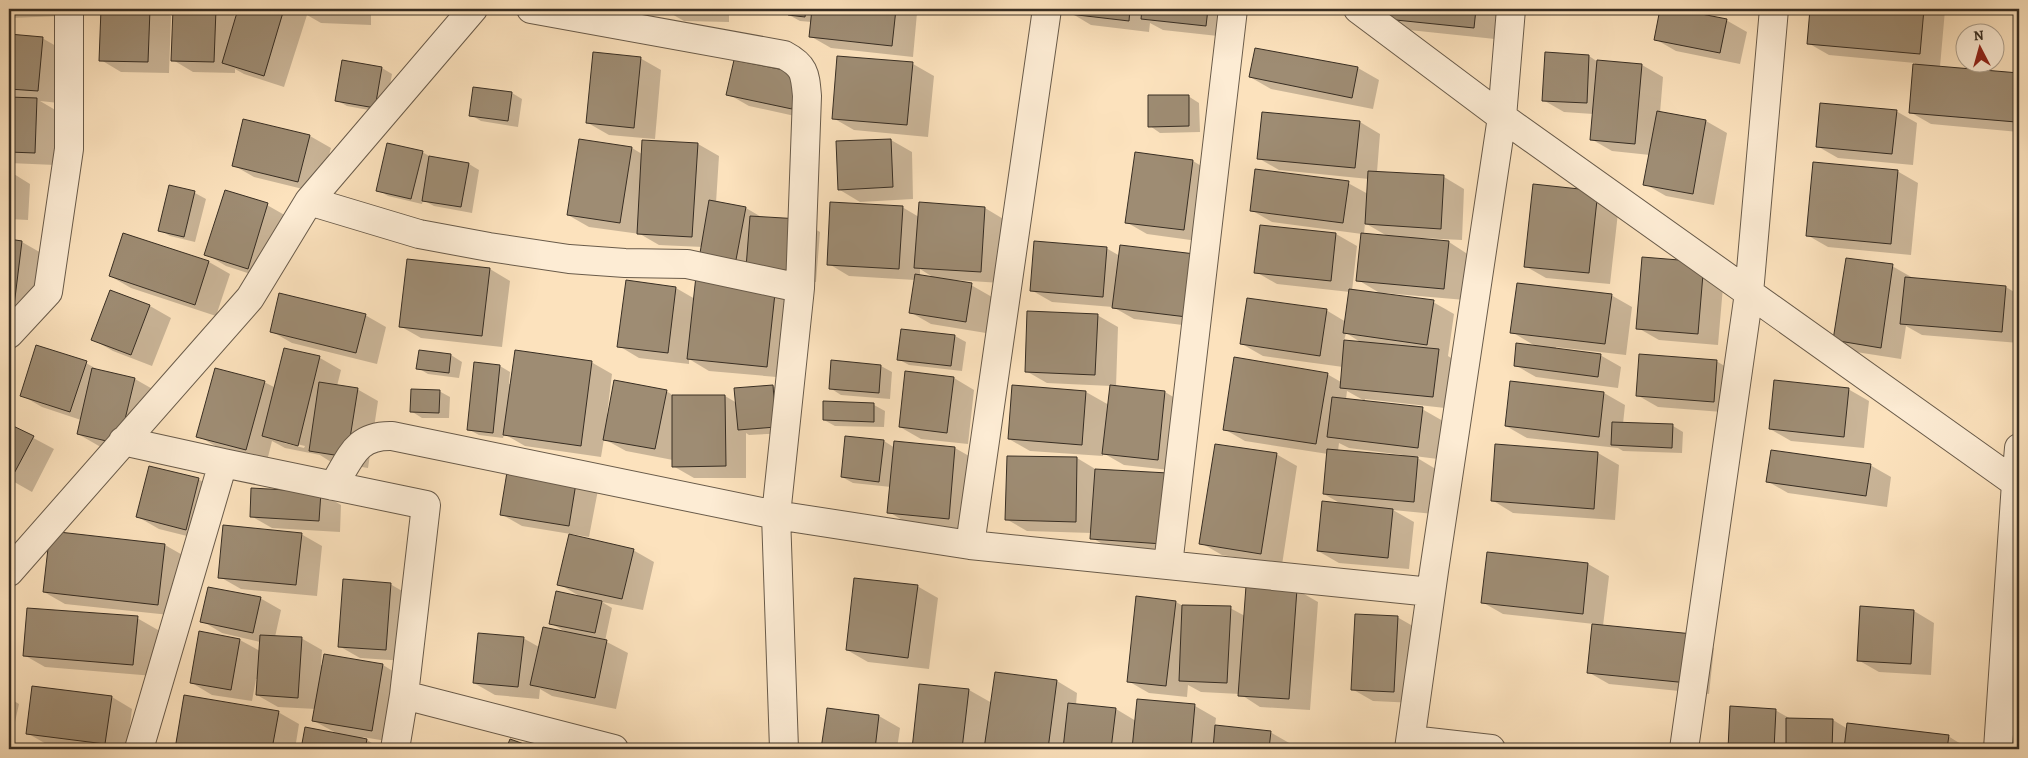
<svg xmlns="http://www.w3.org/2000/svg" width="2028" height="758" font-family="Alegreya,serif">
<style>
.shadow{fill:#0003;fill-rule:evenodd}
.building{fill:#9e8c73;stroke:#382e23}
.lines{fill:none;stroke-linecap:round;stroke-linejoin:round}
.minor-casing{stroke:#695b4a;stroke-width:30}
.minor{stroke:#fdecd4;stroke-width:28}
</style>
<rect width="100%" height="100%" fill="#fce2bd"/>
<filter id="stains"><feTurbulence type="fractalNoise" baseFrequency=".004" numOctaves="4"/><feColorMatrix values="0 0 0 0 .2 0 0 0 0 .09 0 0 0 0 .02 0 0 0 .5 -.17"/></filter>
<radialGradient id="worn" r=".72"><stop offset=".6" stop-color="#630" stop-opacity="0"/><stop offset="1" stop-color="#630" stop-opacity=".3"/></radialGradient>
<path class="shadow" d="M9 9H62V16L9 18Z
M102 9H159L171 16 169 73 121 72 101 60Z
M174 9H223L237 17 239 9H371V25L321 23 307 15 284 87 244 74 235 69V73L193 72 173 60Z
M625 9H658L664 12Z
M663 9H729V22L684 21Z
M790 9H910L917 13 913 57 831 48 810 36 812 22 800 21 789 15Z
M1071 9H1230L1227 37 1163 30 1150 23 1149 32 1091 25 1071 13Z
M1389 9H1498L1495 39 1409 30 1388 18Z
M1661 9H1670L1726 20 1747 32 1740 64 1676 51 1655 39Z
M1811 9 1945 10 1940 67 2019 74V132L1931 124 1910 112 1915 63 1829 55 1808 43Z
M9 35 42 38 63 50 59 103 40 101 57 111 55 165 9 163Z
M1546 54 1589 56 1598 62 1642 65 1663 77 1660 113 1706 121 1727 133 1714 205 1666 196 1645 184 1650 155 1612 151 1591 139 1593 114 1564 112 1543 100Z
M640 58 661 70 655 139 609 135 588 123Z
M913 64 934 76 928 137 854 130 833 118Z
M382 68 392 74 385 113 347 106 336 100Z
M1358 68 1379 80 1373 109 1271 89 1250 77Z
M799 74 813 120 749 106 728 94Z
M512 93 522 99 518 127 481 121 471 115Z
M1188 96 1199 103 1200 132 1160 133 1150 126Z
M1896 111 1917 123 1913 165 1838 158 1817 146Z
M1360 122 1380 134 1377 172 1444 177 1464 189 1462 240 1420 238V240L1449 242 1469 255 1465 300 1384 293 1383 295 1433 302 1454 314 1448 356 1459 363 1454 409 1365 399V401L1347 391 1346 399 1422 409 1443 421 1438 459 1414 456 1439 471 1434 514 1393 510 1414 522 1409 569 1339 563 1318 551 1343 505 1324 494 1328 454 1245 441 1224 429 1327 374 1341 382 1343 367 1263 356 1242 344 1326 310 1346 322 1350 292 1277 284 1256 272 1261 226 1336 234 1357 246 1352 291 1383 295 1358 280 1362 234 1272 222 1251 210 1348 183 1368 194 1369 179 1279 170 1258 158ZM1365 223 1370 226 1389 237 1364 234ZM1346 333 1362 343 1344 341ZM1339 443 1349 448 1403 455V457L1338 451Z
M310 136 331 148 319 193 254 177 233 165Z
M891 140 912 152 913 199 860 202 840 190Z
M698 144 719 156 716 203 746 208 763 218 799 220 820 232 816 282 768 279 703 247 659 245 640 234 589 227 568 215 632 148 642 154Z
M422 152 433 158 469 164 479 170 472 213 434 206 423 200 422 204 388 196 378 190Z
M1193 161 1213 173 1205 242 1147 234 1126 222Z
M9 171 30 184 28 220 9 219Z
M1897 171 1918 183 1911 255 1828 247 1807 235Z
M1534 186 1619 204 1610 284 1546 278 1525 266Z
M170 187 195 193 206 199 195 242 170 236 160 230Z
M267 205 288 217 269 280 226 266 206 254Z
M902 207 919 217 985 208 1005 220 1001 283 955 280V282L971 285 992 297 986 333 931 324 910 312 915 280 849 276 829 264ZM920 269 936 279 920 276Z
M124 234 209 262 230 274 216 316 131 288 110 276Z
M9 240 22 242 43 254 34 317 9 314Z
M1106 248 1120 256 1207 328 1134 319 1113 307 1052 302 1031 290Z
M1643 258 1724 275 1718 345 1659 340 1638 328Z
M1892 266 1913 278V279L2006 287 2019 295V343L1922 335 1906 326 1901 359 1856 352 1835 340Z
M490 269 510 281 502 347 421 338 400 326Z
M697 277 796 298 788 378 709 371 689 359V364L639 358 619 346 676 288 695 299Z
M111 291 150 306 171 318 152 366 113 351 92 339Z
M1611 295 1632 307 1626 355 1556 347V350L1600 355 1621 367 1618 388 1536 377 1515 365 1537 347 1512 332Z
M365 315 386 327 377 364 292 343 271 331Z
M1097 315 1118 327 1116 387 1165 392 1185 404 1178 471 1124 465 1103 453V456L1030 451 1009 439 1086 392 1109 405 1111 386 1047 383 1026 371Z
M902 330 955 336 966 342 962 371 909 365 898 359Z
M285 350 320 358 341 370 337 386 357 389 378 401 368 468 331 462 320 455 285 448 272 441 267 461 219 448 198 436 264 382 276 388ZM284 441 305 446 304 448 284 443Z
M420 352 451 355 462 362 459 378 428 374 418 368Z
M1716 361 1737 373 1735 413 1658 407 1637 395Z
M591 362 612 374 607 415 666 391 676 397 725 396 737 403 773 386 784 392 787 433 749 435 746 433V478H694L673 466V460L626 451 604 439 601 457 525 446 504 434 503 438 479 435 468 429 500 366 510 372 509 384H511Z
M832 362 881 366 892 372 890 399 841 395 830 388Z
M86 363 100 371 135 379 156 391 140 455 99 446 78 434 81 420 42 407 21 395Z
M954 378 974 390 968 444 921 439 900 427Z
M1511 383 1604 393 1625 405 1623 424 1673 426 1683 432 1682 453 1623 451 1618 448 1527 438 1506 426Z
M1848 389 1869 401 1864 448 1791 441 1770 429Z
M439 391 450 397 449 418H422L411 411Z
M825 403 874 405 885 411 884 427 835 426 824 420Z
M9 425 54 449 32 492 9 479Z
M884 441 895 448V443L955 448 976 460 969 530 909 524 889 512 891 487 853 483 842 477Z
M1496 446 1598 453 1619 465 1615 520 1513 513 1492 500Z
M1276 454 1297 466 1282 565 1222 555 1201 543Z
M1077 458 1097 470 1189 487 1184 555 1113 550 1092 538V533L1027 531 1006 519Z
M1870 465 1891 477 1887 507 1788 493 1767 481Z
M509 467 598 490 589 537 522 526 501 514Z
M198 479 219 491 207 541 159 529 138 517Z
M321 493 341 505 340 532 272 528 251 516Z
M301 534 322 546 317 596 241 589 220 577Z
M165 545 186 557 179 616 65 604 44 592Z
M633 550 654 562 643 610 602 602 612 608 605 641 628 653 616 709 552 696 540 689 539 699 495 695 474 683 523 638 539 647 566 632 550 623 581 597 559 584Z
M1488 553 1588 564 1609 576 1603 626 1693 636 1714 648 1709 694 1609 684 1588 672 1594 624 1503 614 1482 602Z
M390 584 411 596 406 661 360 658 339 646Z
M917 586 938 598 929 669 868 662 847 650Z
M1297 590 1318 602 1310 710 1260 707 1240 694 1201 692 1188 685 1187 697 1149 693 1128 681 1176 602 1183 606 1230 608 1245 616Z
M260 598 281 610 275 637 301 638 322 650 321 665H323L325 656 383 665 404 678 393 742 362 737 382 749H302L306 729 338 734 314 721 316 709 278 707 257 695 258 679H256L252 701 212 695 192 683 200 633 240 640 260 651V642L222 633 202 621Z
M1914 611 1934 623 1931 675 1879 672 1858 660Z
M1397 617 1418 629 1415 703 1373 701 1352 689Z
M137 618 158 630 154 676 45 667 24 655Z
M2019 629V703L2009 697Z
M1057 681 1077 693 1076 705 1116 709 1136 721 1138 700 1195 706 1216 718 1215 726 1270 732 1291 744V749H913L920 685 969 690 992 703Z
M185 696 278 712 299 724 295 749H176Z
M112 697 132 709 127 749H81L48 745 27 733Z
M9 698 19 704 9 749Z
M1731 708 1775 710 1791 719 1833 720 1848 729 1948 736 1969 749H1729Z
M828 709 879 716 900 728 897 749H822Z"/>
<path class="building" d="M101 9H150L148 62 99 61Z
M173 9H216L214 62 171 61Z
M238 9H284L264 76 222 63Z
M299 9H351L350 14 299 12Z
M662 9H709L708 11Z
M788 9H806L805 17 788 15Z
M812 9H896L892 46 809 37Z
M1070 9H1130L1129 21 1069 14Z
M1142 9H1208L1206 26 1141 19Z
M1387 9H1476L1474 28 1386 19Z
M1660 9H1676L1727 19 1720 53 1654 40Z
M1810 9H1924L1920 54 1807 44Z
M9 34 43 37 38 91 9 89Z
M1255 48 1358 67 1352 98 1249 77Z
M593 52 641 57 634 128 586 123Z
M1545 52 1589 55 1587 103 1542 101Z
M837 56 913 62 907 125 832 119Z
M342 60 382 67 375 108 335 101Z
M734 60 799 73 792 109 726 95Z
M1597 60 1642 64 1635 144 1590 140Z
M1913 64 2019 73 2016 122 1909 113Z
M473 87 512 92 508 121 469 116Z
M1148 95H1189V126L1148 127Z
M9 97 37 98 35 153 9 152Z
M1820 103 1897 110 1892 154 1816 147Z
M1657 111 1706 120 1693 194 1643 185Z
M1262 112 1360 121 1355 168 1257 159Z
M243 119 310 135 298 182 232 166Z
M579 139 632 147 620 223 567 215Z
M891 139 893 187 838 190 836 141Z
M642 140 698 143 692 237 637 234Z
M387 143 423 151 411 199 376 191Z
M1135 152 1193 160 1184 230 1125 223Z
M429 156 469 163 461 207 422 201Z
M1813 162 1898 170 1891 244 1806 236Z
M1255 169 1349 181 1343 223 1250 211Z
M1368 171 1444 175 1441 229 1365 224Z
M1533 184 1598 191 1589 273 1524 267Z
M169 185 195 191 184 237 158 231Z
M225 190 268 203 248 269 204 255Z
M709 200 746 207 735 265 699 259Z
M830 202 903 206 899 269 827 265Z
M919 202 985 207 981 272 914 268Z
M750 216 800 219 796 271 746 268Z
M1260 225 1336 233 1331 281 1254 273Z
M123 233 209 261 195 305 109 276Z
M1361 233 1449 241 1444 289 1356 281Z
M9 239 22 241 14 306 9 305Z
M1034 241 1107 247 1103 297 1030 291Z
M1120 245 1195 254 1187 317 1112 308Z
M1642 257 1704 262 1698 334 1636 329Z
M1846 258 1893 264 1881 348 1833 340Z
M407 259 490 268 482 336 399 327Z
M915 274 972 283 966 322 909 313Z
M696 276 776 284 767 367 687 359Z
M1905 277 2006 286 2002 332 1900 324Z
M626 280 676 287 668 353 617 347Z
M1517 283 1612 294 1605 344 1510 333Z
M1349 289 1434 300 1427 345 1343 333Z
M110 290 150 305 131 355 91 340Z
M279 293 366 314 356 353 270 332Z
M1247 298 1327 309 1320 356 1240 344Z
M1027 311 1098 314 1095 375 1025 372Z
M901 329 955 335 951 366 897 360Z
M1344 340 1439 349 1433 397 1340 388Z
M1516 343 1601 354 1598 377 1514 366Z
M36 345 87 361 70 412 20 396Z
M284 348 320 356 298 446 262 436Z
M419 350 451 354 449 373 416 369Z
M515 350 592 361 581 446 503 435Z
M1639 354 1717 360 1714 402 1636 396Z
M1234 357 1328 373 1316 444 1223 430Z
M831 360 881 365 879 393 829 389Z
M474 362 500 365 493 433 467 430Z
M92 368 135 378 119 444 77 434Z
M215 368 265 381 246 450 196 437Z
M905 371 954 377 947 433 899 427Z
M614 380 667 390 655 449 603 440Z
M1774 380 1849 388 1844 437 1769 429Z
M1510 381 1604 392 1599 437 1505 426Z
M319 382 358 388 347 457 309 451Z
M773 385 776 427 738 430 734 388Z
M1012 385 1086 391 1082 445 1008 439Z
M1110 385 1165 391 1158 460 1102 454Z
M411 389 440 390 439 413 410 412Z
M672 395H725L726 466 672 467Z
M1332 397 1423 407 1418 448 1327 437Z
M823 401 874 403V422L823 420Z
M1612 422 1673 424 1672 448 1611 445Z
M9 424 34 436 10 481 9 480Z
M845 436 884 440 879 482 841 477Z
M894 441 955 447 949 519 887 513Z
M1215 444 1277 453 1261 554 1199 544Z
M1495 444 1598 452 1594 509 1491 501Z
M1327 449 1418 457 1414 502 1323 494Z
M1771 450 1871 464 1866 496 1766 482Z
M1007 456 1077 457 1076 522 1005 520Z
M149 466 199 478 186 530 136 517Z
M508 466 577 477 569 526 500 515Z
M1095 469 1168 473 1163 544 1090 539Z
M251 488 321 492 319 521 250 517Z
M1322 501 1393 509 1388 558 1317 551Z
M223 525 302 533 296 585 218 578Z
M50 531 165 544 158 605 43 592Z
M569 534 634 549 622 599 557 585Z
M1487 552 1588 563 1583 614 1481 603Z
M854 578 918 585 908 658 846 650Z
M343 579 391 583 386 650 338 647Z
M1246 586 1297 589 1289 699 1238 696Z
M208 587 261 597 253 633 200 622Z
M556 591 602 601 595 633 549 624Z
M1136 596 1176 601 1166 686 1127 682Z
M1182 605 1231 606 1227 683 1179 681Z
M1860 606 1914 610 1911 664 1857 661Z
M27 608 138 616 133 665 23 656Z
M1355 614 1398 616 1394 692 1351 690Z
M1592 624 1693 634 1688 683 1587 673Z
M543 627 607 640 595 698 530 685Z
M2019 628V699L2007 698Z
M199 631 240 639 231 690 190 683Z
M478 633 524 637 518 687 473 683Z
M260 635 302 637 298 698 256 695Z
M324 654 383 664 372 731 312 721Z
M995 672 1057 680 1048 749H984Z
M919 684 969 689 962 749H912Z
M32 686 112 696 105 744 26 734Z
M184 695 279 711 272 749H175Z
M1137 699 1195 704 1191 749H1132Z
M1068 703 1116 708 1111 749H1063Z
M1730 706 1776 709 1774 749H1728Z
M827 708 879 715 875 749H821Z
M1786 718 1833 719 1832 749H1786Z
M1847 723 1949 735 1947 749H1844Z
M1215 725 1271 731 1269 749H1213Z
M305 727 367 739 365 749H301Z
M510 739 538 749H506Z"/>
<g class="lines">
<g class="minor-casing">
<path id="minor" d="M531 9 784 55C805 66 805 74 807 96L800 288 776 515 784 749
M1358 9 1502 117 1434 571 1409 749
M1511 9 1502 117 2016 483 1998 749
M309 201 419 234 489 247 569 259 625 263 687 264 800 288
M9 334 48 292 69 149V9
M123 441 223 463 139 749
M223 463 426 505 404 695 395 749
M2016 483 2019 448
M333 486C351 458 355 435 392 436L776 515 970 545 1431 592
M970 545 1047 9
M1168 565 1233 9
M9 572 250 298 309 201 473 9
M404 695 614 749
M1411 740 1491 749
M1684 749 1749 293 1774 9"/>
</g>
<use href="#minor" class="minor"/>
</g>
<rect width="2028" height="758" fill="none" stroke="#fce2bd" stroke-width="30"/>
<rect x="10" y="10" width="2008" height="738" fill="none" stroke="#382e23" stroke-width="2.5"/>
<rect x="15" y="15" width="1998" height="728" fill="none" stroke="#382e23"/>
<g transform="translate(1980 48) rotate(354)"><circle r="24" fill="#fdecd4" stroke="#aea08d"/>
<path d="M0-4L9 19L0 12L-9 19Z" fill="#8f2418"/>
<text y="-8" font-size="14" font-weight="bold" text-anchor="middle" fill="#382e23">N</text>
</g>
<rect width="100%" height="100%" filter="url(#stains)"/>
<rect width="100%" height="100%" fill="url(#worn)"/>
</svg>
